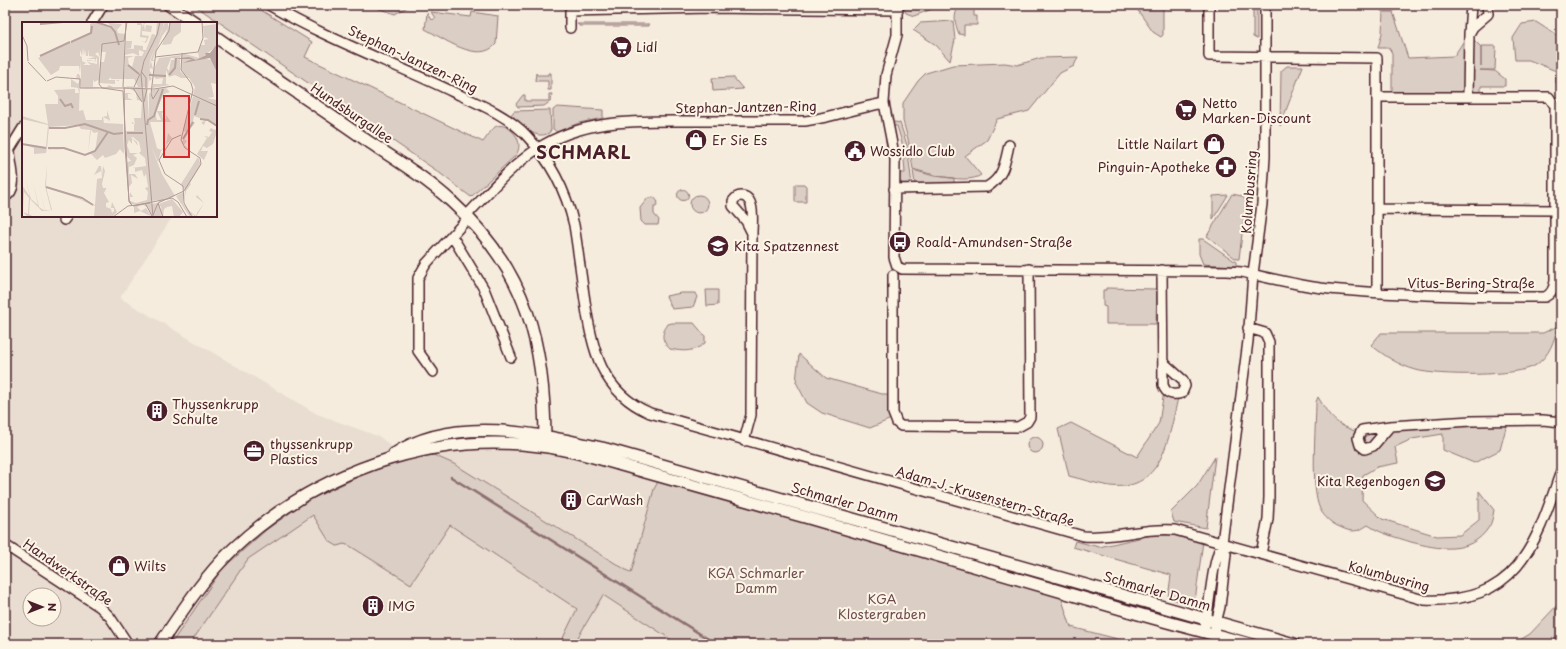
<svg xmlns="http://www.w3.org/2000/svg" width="1566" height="649" font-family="'Playpen Sans',sans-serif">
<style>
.built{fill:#e8ddd0;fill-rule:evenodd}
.green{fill:#dbcec4;stroke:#927678}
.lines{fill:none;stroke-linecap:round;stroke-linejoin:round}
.stream{stroke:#8c6e70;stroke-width:2.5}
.minor-casing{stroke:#4a1f2b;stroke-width:12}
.tertiary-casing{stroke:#4a1f2b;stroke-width:14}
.minor{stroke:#fcf5e5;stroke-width:9}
.tertiary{stroke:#fcf5e5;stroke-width:11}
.labels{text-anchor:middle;stroke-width:4;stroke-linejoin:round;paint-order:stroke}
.poi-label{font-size:13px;fill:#4a1f2b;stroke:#fcf5e5;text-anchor:start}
.street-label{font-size:13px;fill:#4a1f2b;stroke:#fcf5e5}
.park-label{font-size:13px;fill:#6e4b51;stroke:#fcf5e5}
.district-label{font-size:17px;font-weight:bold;letter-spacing:1px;fill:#4a1f2b;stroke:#fcf5e5}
.inset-river{fill:none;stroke:#b8a39e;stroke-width:2}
.inset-road{fill:none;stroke:#b19a96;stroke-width:1}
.view{fill:#d62828;fill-opacity:0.15;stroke:#d62828;stroke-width:2}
.inset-edge{fill:none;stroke:#4a1f2b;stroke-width:2}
</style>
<rect width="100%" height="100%" fill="#f5ecde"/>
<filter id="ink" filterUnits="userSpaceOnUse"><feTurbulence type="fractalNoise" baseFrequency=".025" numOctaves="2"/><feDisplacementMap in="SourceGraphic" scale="8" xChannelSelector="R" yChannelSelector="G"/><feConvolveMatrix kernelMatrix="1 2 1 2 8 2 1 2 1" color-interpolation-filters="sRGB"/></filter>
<g filter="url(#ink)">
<path class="built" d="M5 5H160L186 23H23V216H173L120 298 317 414 380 437 392 447 401 462 442 484 603 595 678 644H5V193L7 173H5ZM30 595H54V619H30Z
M487 446 544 450 659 480 654 489 631 573 454 464 429 453Z"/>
<path class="green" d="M194 5H253L312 42 305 57 483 142C487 137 491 130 495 127 504 120 527 138 516 155L471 197 437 171Z
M368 5H411L395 14Z
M903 5H942L914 16 906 13Z
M961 5H974V16H977V25H964V35L959 34C955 24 952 13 961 5Z
M1134 5H1163V35L1161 37 1153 32Z
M1253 5H1257V39L1253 37Z
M1376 5H1402L1394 11H1381Z
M431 12 471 17 472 12 498 16 496 44C479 65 443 38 425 29L427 13 431 20 435 18Z
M1383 12H1393L1408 58 1454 56 1465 39H1473L1481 47V66V46H1496L1495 70H1480L1495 71 1505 79V86H1481V93H1392V53L1389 48H1378L1382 33Z
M953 21 955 40 950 61 936 45 913 30 920 23Z
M1536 22 1561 38V83H1556V71L1529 60H1515L1513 38 1522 24Z
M577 24H649V26H580Z
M1078 57 1074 66 1060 73 1029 111 997 119 987 140 965 156 981 175C967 185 929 174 913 169L908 139 903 121V103L918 81 926 73 953 65 1005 63 1017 65 1041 58Z
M1287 66H1303L1280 126 1281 71Z
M536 73 537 75H548V73H551V90H548V81H535Z
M733 77 743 89 713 91 712 78Z
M549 94H552L551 101 544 106 518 107 516 104 523 95H525V101H549Z
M557 107 603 110V118L579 123 557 132 553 129V110Z
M550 110 551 130 549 133C534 141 522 124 511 115L514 111Z
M895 122 900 123 907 145 912 185H904L899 180V173H905L903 146 897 126H892L891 123Z
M913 170 934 176 954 178V185H915Z
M795 184H804L806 186V202H795Z
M677.5 195a5.5 5.5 0 1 1 11 0a5.5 5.5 0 1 1-11 0Z
M1232 194 1242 196 1246 201 1239 259H1236L1207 236Z
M690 204a9 9 0 1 1 18 0a9 9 0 1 1-18 0Z
M1228 195 1213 219V196Z
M654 197 658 202 656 207H654V214L659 220 658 225H645L641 221 640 208 648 198Z
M1199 239H1203L1236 262V266L1203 264 1199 254Z
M1106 288 1157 289 1156 324H1106V307L1103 306V290H1106Z
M706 290H718V305L707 306Z
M681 293H695L697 297 693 307 672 309 666 296Z
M672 323H694L705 336V343C694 352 684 352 670 349 661 340 661 334 668 324Z
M1558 326C1554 341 1550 355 1536 365 1519 377 1436 376 1416 370 1398 365 1385 356 1371 345L1381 333H1543Z
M799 354 826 378 882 394H890L891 419 870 428 822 413 807 403 796 382Z
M1164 391 1179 394C1169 433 1165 492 1110 486 1096 484 1082 479 1069 476L1058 429 1071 423 1137 457 1159 423Z
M1318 397C1331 419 1335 424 1360 433L1508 420 1500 450 1474 463 1443 450V434L1412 439 1395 447 1398 463 1377 467 1363 475 1362 500 1382 519 1437 536 1460 535 1479 520V491L1494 510C1493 515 1492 523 1489 527 1470 556 1438 549 1411 542 1396 537 1381 534 1368 525 1358 532 1352 533 1340 527 1332 524 1324 517 1320 509 1310 489 1316 426 1316 402Z
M1027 445a8 8 0 1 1 16 0a8 8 0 1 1-16 0Z
M429 453 454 464 631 573 654 489 659 480 1060 594 1071 627 1137 644H678L603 595 574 644H560L577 609 450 525 411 584 350 546 344 544 337 546 329 541 313 515 248 559 190 644H171L222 569 266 530 305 502 366 473Z
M1215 457 1206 528 1174 522 1171 512 1197 486Z
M1152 535H1173L1203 541 1195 601 1189 604 1168 598 1171 575 1073 547 1075 541 1099 547Z
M1561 601V633L1549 644H1513L1530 634Z"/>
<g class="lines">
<path class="stream" d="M451 477 716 644"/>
<g class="minor-casing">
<path id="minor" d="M269 5C327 39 393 63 453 92 477 103 507 115 526 135 550 160 566 191 574 225 578 250 581 275 585 301 592 349 601 392 650 413L1083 536C1114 539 1144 527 1175 530L1424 600C1517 604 1535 547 1561 471
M897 5V35L886 75 884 103 895 159 894 257 897 266 902 269 1226 271 1242 272C1274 279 1308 288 1341 290 1409 296 1477 297 1545 297 1552 294 1554 288 1555 281V106L1549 97H1377
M1209 5V56L1377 58V292
M92 23 103 5
M570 28V11L710 8 898 10
M1469 34 1473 27 1488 14 1487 5
M1468 97 1469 34 1471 5
M7 154 23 128
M894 189 987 187C1004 177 1005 162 1009 145
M5 197C21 189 9 163 10 148
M1377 209 1555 210
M466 216C489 192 509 168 537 149 584 118 638 121 692 121 730 121 767 121 805 121 832 117 857 108 884 103
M64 220 67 216
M452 236 484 289 511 357
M1162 270 1163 385C1166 394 1173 396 1182 393L1185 386 1183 380 1163 362
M893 275V413L897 423 901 426 1018 427 1027 422 1030 417 1029 269
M1248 328 1265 333 1269 342V497L1268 519 1261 554
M433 372 418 351V278L426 264 468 218
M1390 426 1373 446 1365 449 1360 445 1358 438 1362 430 1390 426 1471 421 1543 420 1561 422
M744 441 751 415 752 233C752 223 756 196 741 196 737 196 735 198 733 201V206L746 221 752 233
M5 545 100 607 110 617 128 644
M1204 632C1210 606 1211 565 1222 543L1248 341 1253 274 1262 204 1265 157V5
M1213 635 1220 607 1226 554 1222 543"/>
</g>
<g class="tertiary-casing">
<path id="tertiary" d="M169 5 196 23
M216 37C266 72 316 105 366 140 395 159 426 178 452 202 527 270 545 344 545 442
M394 454C454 414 540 434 606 449L1294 644
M160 644C182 611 204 577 233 549 314 473 429 431 540 446 575 450 611 462 645 472 700 488 756 503 812 519 918 549 1023 580 1128 611 1169 623 1209 633 1250 644"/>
</g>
<use href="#minor" class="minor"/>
<use href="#tertiary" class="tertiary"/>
</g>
</g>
<defs>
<g id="supermarket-disc" transform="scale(1.15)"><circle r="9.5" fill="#4a1f2b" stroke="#fcf5e5"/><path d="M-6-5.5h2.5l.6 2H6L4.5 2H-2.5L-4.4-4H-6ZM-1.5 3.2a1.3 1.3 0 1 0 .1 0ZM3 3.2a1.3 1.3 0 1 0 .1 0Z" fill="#fff"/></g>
<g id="shop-disc" transform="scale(1.15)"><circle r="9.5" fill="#4a1f2b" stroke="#fcf5e5"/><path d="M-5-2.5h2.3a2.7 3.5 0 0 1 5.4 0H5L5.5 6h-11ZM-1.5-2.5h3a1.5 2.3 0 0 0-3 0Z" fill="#fff"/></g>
<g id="civic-disc" transform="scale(1.15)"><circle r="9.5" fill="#4a1f2b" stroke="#fcf5e5"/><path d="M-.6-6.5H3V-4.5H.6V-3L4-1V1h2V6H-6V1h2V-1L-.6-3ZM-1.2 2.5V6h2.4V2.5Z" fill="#fff"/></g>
<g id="pharmacy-disc" transform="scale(1.15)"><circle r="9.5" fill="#4a1f2b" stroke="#fcf5e5"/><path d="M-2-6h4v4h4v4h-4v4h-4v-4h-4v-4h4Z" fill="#fff"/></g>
<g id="bus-disc" transform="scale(1.15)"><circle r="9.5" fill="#4a1f2b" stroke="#fcf5e5"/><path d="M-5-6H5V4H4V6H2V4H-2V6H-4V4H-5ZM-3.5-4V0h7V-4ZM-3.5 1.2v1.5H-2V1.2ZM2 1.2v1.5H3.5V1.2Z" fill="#fff"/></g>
<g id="school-disc" transform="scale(1.15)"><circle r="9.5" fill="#4a1f2b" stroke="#fcf5e5"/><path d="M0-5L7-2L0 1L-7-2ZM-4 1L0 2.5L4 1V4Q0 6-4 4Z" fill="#fff"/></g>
<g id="building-disc" transform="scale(1.15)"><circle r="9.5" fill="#4a1f2b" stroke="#fcf5e5"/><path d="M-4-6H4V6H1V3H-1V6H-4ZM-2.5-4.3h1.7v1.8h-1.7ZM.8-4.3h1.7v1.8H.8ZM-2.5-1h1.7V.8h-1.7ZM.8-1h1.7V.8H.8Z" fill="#fff"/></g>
<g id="office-disc" transform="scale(1.15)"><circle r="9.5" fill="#4a1f2b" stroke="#fcf5e5"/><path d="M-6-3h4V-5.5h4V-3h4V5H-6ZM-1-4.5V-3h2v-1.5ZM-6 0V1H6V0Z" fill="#fff"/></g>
</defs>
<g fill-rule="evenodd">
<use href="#supermarket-disc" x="621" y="47"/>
<use href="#supermarket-disc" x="1186" y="110"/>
<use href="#shop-disc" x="696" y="140"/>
<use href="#shop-disc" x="1214" y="144"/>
<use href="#civic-disc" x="855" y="151"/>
<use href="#pharmacy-disc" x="1226" y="167"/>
<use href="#bus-disc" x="900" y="242"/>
<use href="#school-disc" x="718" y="246"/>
<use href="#building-disc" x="157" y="411"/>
<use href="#office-disc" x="254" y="451"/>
<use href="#school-disc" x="1435" y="481"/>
<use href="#building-disc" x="571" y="500"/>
<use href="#shop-disc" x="119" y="566"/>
<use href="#building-disc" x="373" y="606"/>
</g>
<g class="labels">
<g class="poi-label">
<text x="636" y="52">Lidl</text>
<text x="1202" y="108">Netto<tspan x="1202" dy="15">Marken-Discount</tspan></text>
<text x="712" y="145">Er Sie Es</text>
<text x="1198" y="149" text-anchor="end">Little Nailart</text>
<text x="870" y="156">Wossidlo Club</text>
<text x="1210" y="172" text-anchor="end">Pinguin-Apotheke</text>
<text x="916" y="247">Roald-Amundsen-Straße</text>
<text x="734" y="251">Kita Spatzennest</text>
<text x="172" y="409">Thyssenkrupp<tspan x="172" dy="15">Schulte</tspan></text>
<text x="270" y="449">thyssenkrupp<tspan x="270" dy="15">Plastics</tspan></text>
<text x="1420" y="486" text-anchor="end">Kita Regenbogen</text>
<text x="586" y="505">CarWash</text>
<text x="134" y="571">Wilts</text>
<text x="388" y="611">IMG</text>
</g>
<g class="street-label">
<text transform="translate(413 59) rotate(25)" y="5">Stephan-Jantzen-Ring</text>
<text transform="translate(746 107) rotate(-1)" y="5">Stephan-Jantzen-Ring</text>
<text transform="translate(352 113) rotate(34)" y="5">Hundsburgallee</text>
<text transform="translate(1249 192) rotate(-86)" y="5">Kolumbusring</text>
<text x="1471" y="288">Vitus-Bering-Straße</text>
<text transform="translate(985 496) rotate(16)" y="5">Adam-J.-Krusenstern-Straße</text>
<text transform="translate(845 502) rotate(16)" y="5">Schmarler Damm</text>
<text transform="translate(68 572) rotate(35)" y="5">Handwerkstraße</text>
<text transform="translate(1389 576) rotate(15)" y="5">Kolumbusring</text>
<text transform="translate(1157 591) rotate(16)" y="5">Schmarler Damm</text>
</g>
<g class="park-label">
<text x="756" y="578">KGA Schmarler<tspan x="756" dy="15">Damm</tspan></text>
<text x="882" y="604">KGA<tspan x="882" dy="15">Klostergraben</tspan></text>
</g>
<g class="district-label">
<text x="584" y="159">SCHMARL</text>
</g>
</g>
<g transform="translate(22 22)">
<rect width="195" height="195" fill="#f5ecde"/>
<path d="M72 0 91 7 86 1 77 0 100 2 95 8 96 11 103 12 101 57H89V55L86 58H97V59L93 58V62L77 61 78 40H85H82L84 30H78L79 24 78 35 76 30 73 32 77 35V60L76 58 72 60 71 57V65H85L87 63 91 65 59 67V69V67L65 66H59L58 58 57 89 61 88 64 98H80V95L85 94V88L88 98 86 100 87 98 81 95 82 101 101 102 102 132 98 127 94 132 83 136 81 133 75 138 69 132 63 133 42 127 30 128 25 126 24 131 12 132V126L0 122 24 125 26 103 0 97V94L26 102 23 82H36V74L32 68 53 67V71H57L56 66 49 65V57L56 62 58 57H54L55 52H57L59 57V39L58 51 57 44H38L37 48 29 53 16 36 68 11V2ZM61 26 62 34 63 27 64 34H66V27L67 34 73 35 65 37H73V39L65 38V39H72L73 40 75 35V42L65 40 69 43H61L64 41 60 39V43V35L58 34V28L60 34ZM56 103 59 107 69 108 68 109 66 131 69 108 72 111 76 110 73 129 63 133 43 126 45 107 43 126 28 128 25 126 27 105ZM115 0H119L121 5 122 0H126L122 2 123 9 124 3 130 4 129 10 120 9V13L127 14 124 21 119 19 123 20 125 16 118 15 119 3H115ZM135 0H142L140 9 128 38 126 66 120 65 121 72V67H125L127 98V71L129 73 130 68 146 65 144 66 148 70 142 72 133 91 135 98H139L135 89H143L140 91 141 97H144V93L149 100H128L135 126 139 128 144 123 146 111 150 116 139 129 136 140 129 124 140 152 153 174 137 180V178L129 179V182L135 181 139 185 140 195H131L130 184V195L125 185 121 183 115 185 119 189 124 186 128 192 129 195 126 190 128 194 118 189 112 191V184L116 182H108V170L111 175H108V179L114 181 125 178 126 170 123 166 126 165 124 152 122 155 120 148 113 150V146H110L124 144 123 136 117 131 119 129 117 120 111 115 108 116H110L115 120 116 124 110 116V122L107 118 105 123 108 131H116L111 133 115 136 112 143 107 145V152H113L116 157 109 153 110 161 106 166 105 140 109 139 104 133 103 109H112V102L109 101 111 100 113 103 112 96H119L120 79 115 78 114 70 108 67H103V71H111L106 72V76L111 78H102V65H106L103 64 116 65 112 57H102V51L103 34H112L106 36 107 44 110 45 113 34H120L122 30 117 28V34L111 31 103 33 104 13V19H110L109 26H104L112 27V23L121 24V28H124L130 12 134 13ZM143 0H146V6L140 14 131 37 132 39H129L131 47 128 46V49L131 54H128L130 57 127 59V48L129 37ZM148 0H159V10L152 15 149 22 140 23ZM195 2V24L179 36 195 39V62L189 61 192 75 185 76 195 78V105L184 98 182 103 179 101 183 98 172 94 171 99 173 101 165 111 168 113 166 112 162 117 165 119 162 123 168 128 164 126 160 120 164 110 161 109 171 74 180 78 171 73 173 65 167 56H159L153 53 147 55 144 48V62L148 63 130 66 131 62H140L141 56 134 57 131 54 132 47 137 36 159 33 158 36H149L145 46 147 49 149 38 158 37V49L165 56 159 48 160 31 177 36 176 30 179 23H183L182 18 187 17 182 15 181 4ZM189 106 193 108 195 106V110L191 122 185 126 181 124 179 129H186L182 138 175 132 185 116 182 114 187 115 190 110 187 109ZM176 135 179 143 168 161 169 162 164 169 162 179 165 187 174 194 175 191 182 181 174 175 175 173 182 181 174 195H173L170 191 171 195 168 192V195L154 174 162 170 161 181 165 187 162 179 163 168 159 162ZM25 142 24 165 30 188 20 189 8 177 7 192 10 194 6 195 1 190 0 195V163L8 175 3 155 9 177 16 183 11 159 17 185 23 189 17 164 23 188H29L23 164ZM2 170 7 176 6 192 1 190ZM77 144H79L80 155 81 144 83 149 80 162 81 166H84L85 171 84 167 82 171 87 180 84 181V185L89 187 90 191 92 189V186H89L90 180 95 190 90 195H72L73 184 40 170 73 183 75 157 80 156 79 149 72 153ZM150 177 161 190 157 195H152L150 184 145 185 142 187 141 195 137 182Z" fill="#dbcec4" fill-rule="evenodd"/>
<path d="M195 22V50L188 36 161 41 170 37H150L167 35 174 38 184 33 183 31H188Z" fill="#b8a39e"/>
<path class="inset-river" d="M74 0 89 5 93 10 97 23M18 2 41 0M49 20 69 11 70 4M18 34 48 20M106 43 117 52M127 53 144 54M147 53 153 46 154 36M38 77 43 84 49 82 51 86M173 93 177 79M178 97 186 98 195 104M125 103 126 98 132 94 141 67M27 106H43L63 102 92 112 101 111M105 111H121M161 117 171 100M0 122 24 126M26 126H42L63 133 73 129 86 110M24 165 60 176 71 183"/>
<path class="inset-road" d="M105 0 102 19 80 22 77 62 80 66 101 69 107 180 111 184 150 176 156 180 165 195M0 13 5 24 6 39M133 35 176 30 181 16 180 0M6 40 24 59M119 49 124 56V66M58 57V66H102M25 59 34 55 58 57M101 65 104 0M102 65 103 125 107 178 110 184M112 65 118 52M102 66 132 67 151 64 195 84M111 66 120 80M129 72 134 29 147 9 148 0M129 72 131 77 137 67M122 80 125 67M159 113 150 117 137 138 143 152 161 164 162 181 170 195M123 181 130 194M131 193 136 181M91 195 106 184 128 181M131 195 119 52 122 39 135 13 138 0M141 195 136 181 162 169 179 142 178 136 163 126 159 118 171 68 169 61 159 48 160 31"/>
<path class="view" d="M142 74H167V135H142Z"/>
<rect width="195" height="195" class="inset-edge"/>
</g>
<rect width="1566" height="649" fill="none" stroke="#fcf5e5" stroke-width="20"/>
<rect x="10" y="10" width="1546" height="629" fill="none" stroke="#4a1f2b" stroke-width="1.5" filter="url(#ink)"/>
<g transform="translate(42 607) rotate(90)"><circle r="19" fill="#fcf5e5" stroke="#b59f9b"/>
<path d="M0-3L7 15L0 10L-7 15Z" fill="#4a1f2b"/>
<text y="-6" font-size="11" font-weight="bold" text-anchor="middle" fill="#4a1f2b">N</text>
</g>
</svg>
